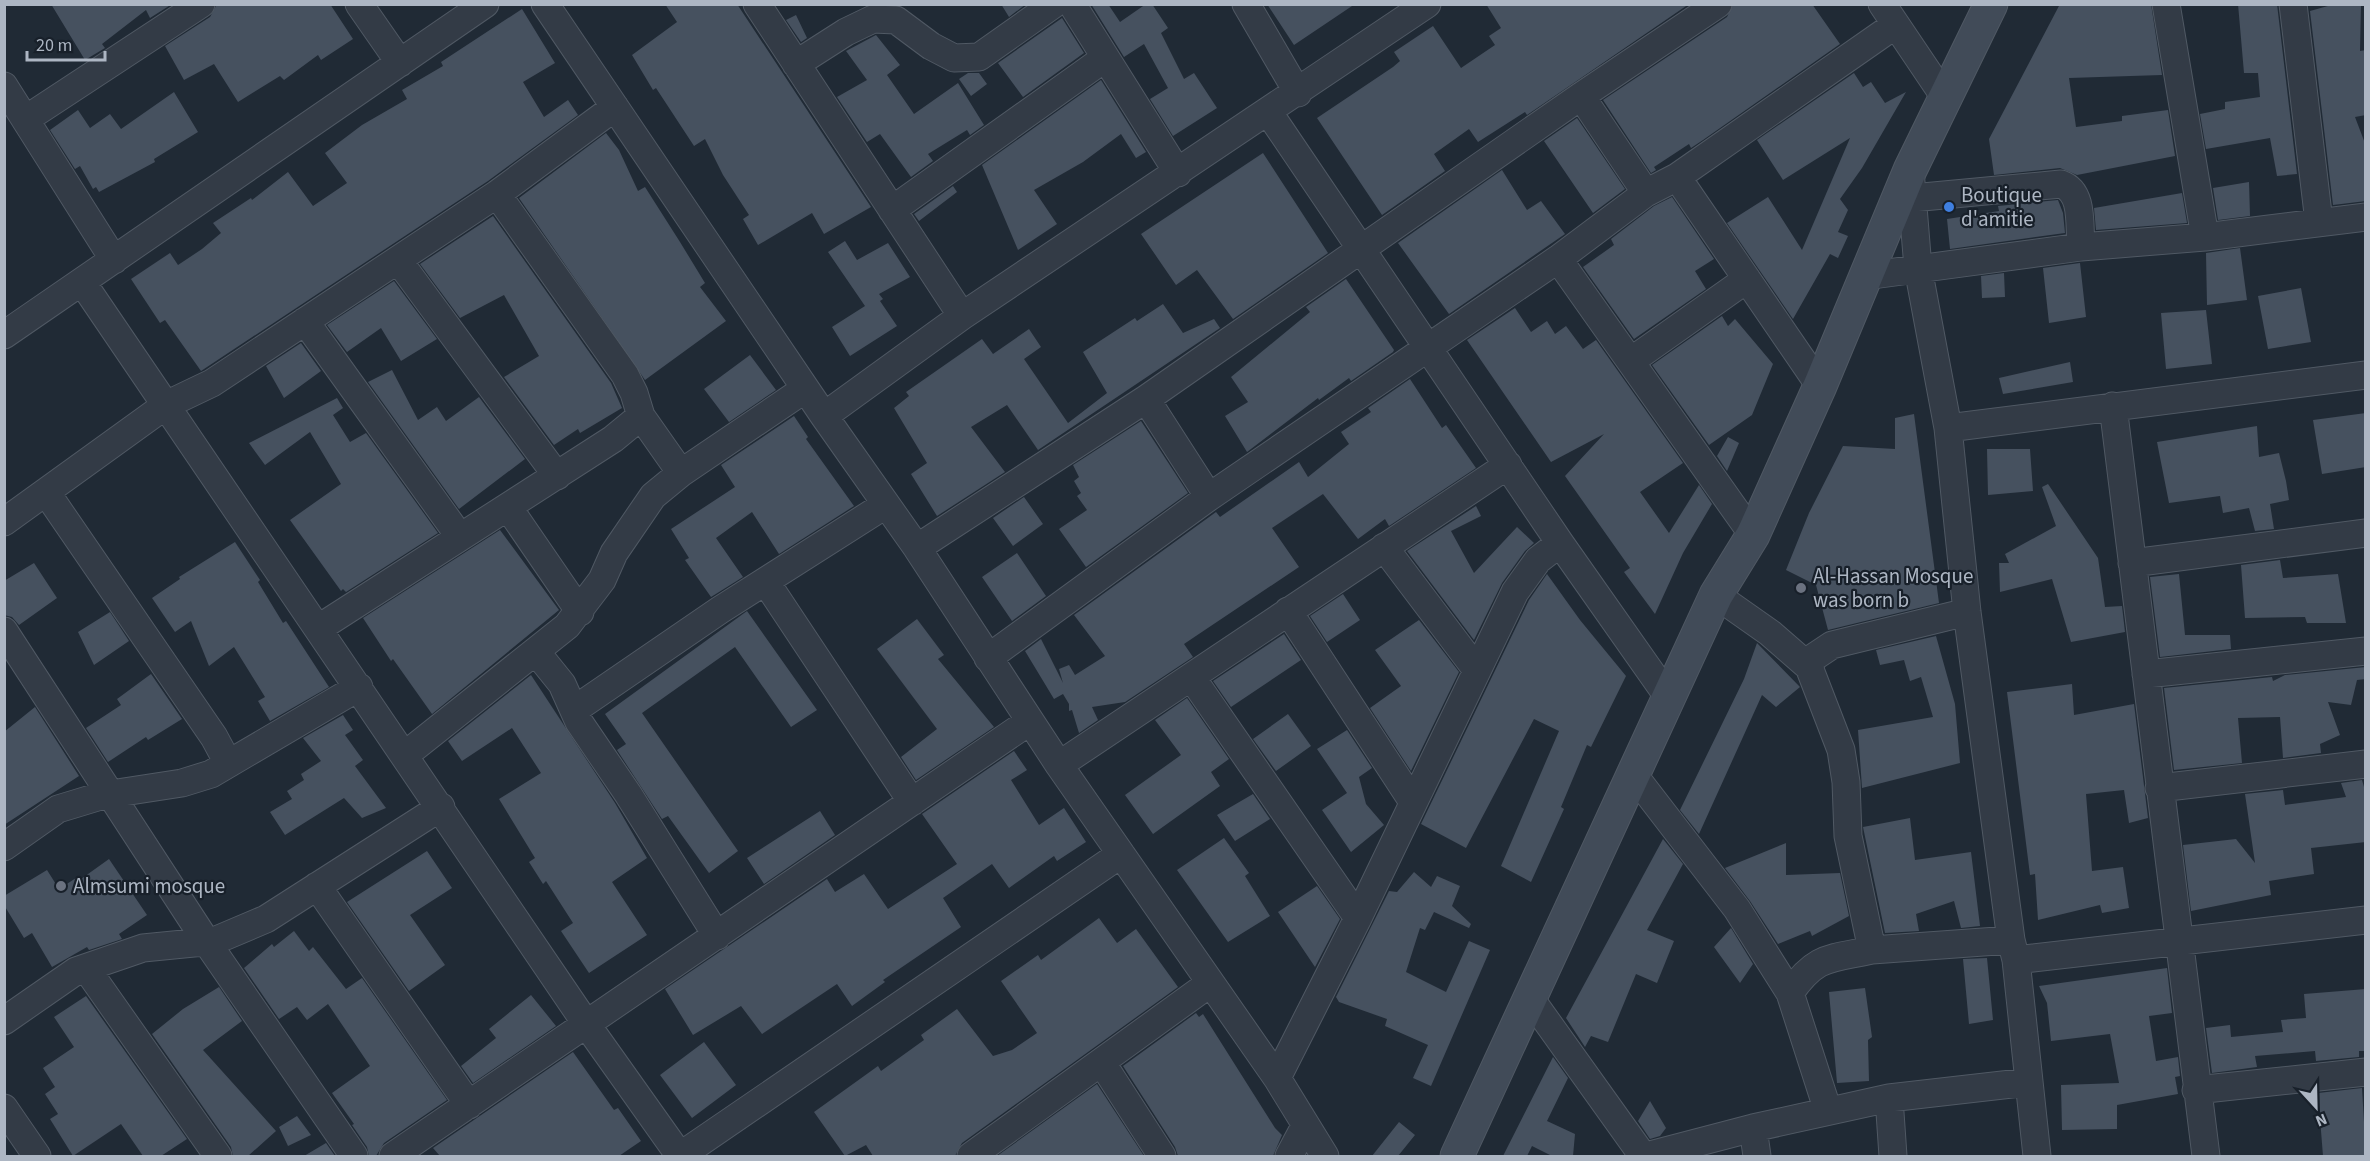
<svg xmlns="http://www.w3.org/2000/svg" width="2370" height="1161" font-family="'Source Sans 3',sans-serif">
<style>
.building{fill:#46515f}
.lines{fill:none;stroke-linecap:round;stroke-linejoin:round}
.street-casing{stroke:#505964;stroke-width:29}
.secondary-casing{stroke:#505964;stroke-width:35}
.street{stroke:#333b46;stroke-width:27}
.secondary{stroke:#414b58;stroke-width:33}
.shop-dot{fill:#3f7fe0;stroke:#18202a;stroke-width:2}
.worship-dot{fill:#6b7280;stroke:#18202a;stroke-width:2}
.labels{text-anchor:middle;stroke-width:4.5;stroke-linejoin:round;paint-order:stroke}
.poi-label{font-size:21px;fill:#adb6c3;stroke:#18202a;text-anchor:start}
</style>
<rect width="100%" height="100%" fill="#202a35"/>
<path class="building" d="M51 4H172L150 18 146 10 102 44 105 48 85 60Z
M217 4H330L353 39 321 60 318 55 284 80 280 76 238 102 214 64 184 80 165 46 210 17Z
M665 4H737L871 207 824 234 812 213 758 245 743 219 749 215 723 175 705 139 694 146 656 88 653 90 632 55 677 22Z
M1001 4H1026L1009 17Z
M1091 4H1108L1120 22 1146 4H1152L1168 28 1161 33 1184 79 1194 73 1217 108 1173 136 1150 99 1168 88 1144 44 1124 57Z
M1267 4H1355L1294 45Z
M1486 4H1689L1527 115 1525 112 1478 142 1469 129 1434 154 1445 171 1382 215 1317 118 1393 67 1400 61 1394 52 1433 26 1461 68 1495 45 1489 36 1501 28Z
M1733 4H1812L1840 44 1703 140 1691 148 1689 144 1654 167 1656 170 1651 173 1603 100 1727 17Z
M2060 4H2151L2162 75 2069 78 2076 127 2122 121V116L2168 110 2175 156 2077 175 2060 168 1994 175 1989 139Z
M2238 4H2277L2297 174 2277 176 2270 138 2206 149 2200 114 2225 109V102L2260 97 2258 73H2244Z
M2335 4H2361L2360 51 2366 50V115L2355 117 2366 146V201L2333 205 2310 11Z
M522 9 555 63 523 82 544 117 568 100 578 115 488 181 201 371 165 320 160 323 131 279 170 253 178 265 202 249 221 233 213 223 251 198 252 200 288 172 313 206 347 183 325 153 362 125 407 99 402 90 443 66 441 62Z
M796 15 807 38 801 42 786 20Z
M1062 18 1084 53 1023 97 998 63Z
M876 35 900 65 887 75 914 114 958 83 984 125 970 135 967 130 928 154 933 161 911 177 880 134 867 142 837 97 867 80 846 51Z
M968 73H979L987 84 971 96 959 79Z
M1854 73 1863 87 1871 82 1885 103 1906 92 1862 168 1840 199 1848 210 1838 232 1848 236 1838 258 1830 254 1793 319 1727 223 1768 197 1802 250 1850 138 1783 180 1757 140Z
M1101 80 1146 152 1136 158 1121 134 1083 162 1034 190 1057 224 1018 250 982 165Z
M174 92 198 132 154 159 155 162 99 192 96 187 93 189 80 166 75 169 50 130 78 110 90 128 110 114 121 129Z
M1577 118 1625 189 1593 213 1544 141Z
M606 133 619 150 638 191 645 187 680 242 705 283 700 287 726 321 645 380 519 198Z
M1263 153 1328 253 1233 319 1197 270 1176 285 1141 234Z
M1502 170 1527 210 1541 201 1565 234 1449 314 1398 243Z
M2249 182 2250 216 2218 220 2213 188Z
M953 186 957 192 919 221 914 214Z
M2182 193 2187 223 2096 230 2094 208Z
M1672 197 1714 259 1695 271 1706 289 1634 339 1583 267 1614 245 1611 239 1654 206Z
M2058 200 2063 213 2065 233 1950 249 1947 219 1999 211 1998 206Z
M493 216 611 383 622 408 580 433 578 429 554 445 504 377 539 356 504 295 460 318 420 264Z
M845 241 857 260 888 243 910 277 879 294 883 299 880 301 897 326 850 356 832 327 865 306 828 252Z
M2240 248 2247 300 2207 305 2206 253Z
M2080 263 2086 317 2049 323 2043 268Z
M2004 273 2005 297 1982 298 1981 276Z
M1346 279 1394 350 1393 352 1351 381 1349 378 1319 400 1318 398 1247 452 1225 416 1248 402 1231 377 1310 312 1306 307Z
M394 281 437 339 401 361 381 328 347 352 327 325Z
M2301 288 2311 342 2268 349 2258 296Z
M1163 304 1183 333 1214 319 1220 328 1038 450 1007 405 971 427 1005 472 937 516 911 474 927 463 894 408 909 396 906 392 982 339 993 354 1029 329 1041 347 1024 359 1068 423 1107 393 1083 352 1135 318 1137 321Z
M1515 308 1531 332 1547 321 1555 334 1566 326 1583 349 1596 340 1683 463 1640 492 1669 533 1699 485 1712 504 1683 553 1655 614 1624 572 1630 568 1565 476 1604 434 1551 462 1467 340Z
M2206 310 2212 364 2166 369 2161 313Z
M1722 316 1728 326 1735 319 1773 364 1752 415 1709 445 1652 365Z
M301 343 321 371 284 398 266 366Z
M750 355 776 390 729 422 704 389Z
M2070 362 2073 382 2003 394 1999 378Z
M392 370 418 420 437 407 446 421 479 397 525 459 459 509 368 382Z
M1410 379 1442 428 1446 425 1476 468 1389 526 1385 519 1358 539 1323 494 1272 528 1299 567 1184 644 1193 657 1125 702 1092 707 1098 720 1079 733 1072 710 1069 711V704L1063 694 1054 699 1025 651 1041 639 1063 683 1059 669 1069 665 1075 675 1105 656 1074 615 1216 512 1220 517 1299 462 1308 477 1349 444 1341 432 1371 412 1368 408Z
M337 398 343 408 333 415 350 442 366 433 438 533 346 592 343 589 341 591 290 520 341 484 310 432 265 465 249 443Z
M2366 413V467L2322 474 2313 420Z
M1914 414 1939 603 1828 630 1816 585 1786 570 1809 513 1843 446 1895 449V418Z
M794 416 808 437 806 439 854 506 779 554 752 512 716 538 743 577 711 597 685 560 689 558 671 529 735 487 721 465Z
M1141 421 1188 493 1086 567 1059 529 1087 510 1077 496 1081 493 1074 481 1079 477 1073 465Z
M2257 426 2259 457 2279 453 2286 481 2289 500 2270 504 2274 529 2255 531 2249 508 2223 513 2220 496 2169 503 2157 442Z
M1728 437 1739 443 1727 471 1717 456Z
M1987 449H2030L2033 491 1988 495Z
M2048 484 2098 558 2105 607 2122 606 2125 632 2071 642 2052 579 2000 592 1999 563H2009L2005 554 2056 526 2042 487Z
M1024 497 1043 524 1013 546 993 518Z
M1476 506 1481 516 1451 531 1474 573 1517 527 1534 543 1525 551 1502 583 1474 640 1407 551Z
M500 530 559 610 432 714 393 659 391 661 363 618Z
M235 542 260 580 258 582 283 623 286 621 329 687 270 721 258 701 265 697 234 647 209 666 191 621 175 632 152 598 180 579 179 577Z
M1017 553 1046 596 1012 621 982 577Z
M2280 560 2283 578 2338 574 2346 623H2307L2305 617 2245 618 2241 565Z
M34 563 57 598 19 625 12 617 4 615V581Z
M1547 574 1580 620 1626 676 1591 747 1587 745 1561 807 1564 809 1531 882 1501 866 1559 731 1534 719 1466 848 1421 824 1529 600Z
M2179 574 2185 635H2230L2231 649 2160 657 2150 577Z
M1343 594 1360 620 1327 642 1310 616Z
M747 611 817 710 791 727 735 647 642 713 738 851 709 873 668 816 662 819 617 750 626 744 605 714Z
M110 612 129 641 94 665 78 632Z
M917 619 944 655 938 659 994 727 916 780 901 757 937 729 877 649Z
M1419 620 1459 672 1411 771 1370 708 1401 686 1375 650Z
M1284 634 1301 660 1231 707 1213 681Z
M1936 636 1955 704 1960 763 1862 788 1858 730 1933 717 1921 677 1910 681 1904 660 1880 665 1876 650Z
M1757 643 1800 687 1776 707 1762 695 1699 834 1680 810 1744 679Z
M2366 667V679L2357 680 2351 705 2328 702 2340 735 2320 744 2321 753 2283 758 2280 717 2238 718 2242 763 2174 770 2164 688 2272 677 2273 681 2285 675Z
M151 674 182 719 148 740 146 737 108 762 86 728 121 705 117 699Z
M531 675 615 803 647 858 612 882 647 935 589 973 561 931 573 923 546 881 543 884 529 862 535 858 499 799 541 773 512 728 462 761 448 741Z
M2072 684 2074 715 2134 704 2148 818 2129 823 2124 790 2086 794 2092 871 2123 867 2129 908 2102 913 2100 905 2038 920 2035 874 2030 875 2007 692Z
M1187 698 1229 759 1211 772 1220 786 1153 834 1125 795 1181 755 1155 720Z
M35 707 79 776 4 825V732Z
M1288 714 1311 746 1276 771 1253 739Z
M343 715 353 730 345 735 363 760 355 766 386 808 362 818 344 798 285 835 270 812 292 799 287 791 304 780 301 774 321 761 303 738Z
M1347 730 1372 768 1359 777 1366 804 1384 825 1351 852 1322 810 1347 793 1317 749Z
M1014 751 1027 770 1011 780 1039 825 1064 808 1086 842 1057 861 1054 856 1009 888 992 864 943 898 961 927 883 980 885 982 852 1006 837 984 762 1034 741 1006 693 1035 665 989 827 879 835 892 864 874 888 909 957 864 922 814Z
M2362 780 2366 794V842L2311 848 2314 874 2269 881 2271 895 2191 911 2183 845 2236 839 2255 863 2245 794 2283 790 2285 805 2346 797 2341 783Z
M1253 794 1270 819 1235 841 1217 815Z
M820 811 835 835 764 884 747 858Z
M1910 818 1915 860 1971 852 1980 926 1961 928 1954 901 1916 914 1919 931 1885 933 1863 827Z
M1224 838 1249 873 1245 876 1270 916 1228 942 1177 870Z
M1663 839 1683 864 1647 930 1674 941 1657 983 1636 974 1608 1042 1591 1036 1585 1047 1566 1018Z
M1786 843V875L1840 873 1849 916 1812 936 1810 931 1778 944 1750 901 1725 868Z
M427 851 452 888 410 915 445 965 409 991 347 902Z
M109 859 147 915 119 934 122 939 89 950 87 947 52 967 32 933 24 938 4 905V896L47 870 59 889 76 878 81 879Z
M1414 872 1431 887 1437 876 1460 886 1452 906 1471 924 1469 928 1434 912 1425 930 1420 928 1406 972 1446 992 1469 941 1490 950 1431 1086 1413 1078 1428 1045 1385 1026 1387 1019 1339 1002 1336 997 1389 891 1397 892Z
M1317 886 1340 919 1315 967 1278 912Z
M1099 918 1117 943 1136 929 1178 987 962 1143 955 1156H873L866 1145 845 1156 814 1112 878 1066 881 1071 924 1040 921 1035 957 1009 993 1056 1012 1050 1037 1033 1001 981 1038 955 1041 960Z
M1731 928 1753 964 1740 983 1714 947Z
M294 931 309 951 313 947 346 989 362 978 447 1100 384 1143 376 1156H369L367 1147 352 1125 354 1124 332 1093 370 1066 328 1004 307 1020 297 1007 279 1019 244 968 272 944 274 947Z
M1987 958 1993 1020 1969 1024 1963 959Z
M2167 968 2172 1013 2149 1016 2156 1061 2178 1057 2180 1076 2175 1077 2178 1094 2117 1105V1129L2062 1130 2061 1085 2119 1083 2110 1034 2051 1041 2047 1003 2039 986Z
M219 987 242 1021 203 1050 276 1131 248 1156H233L231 1147 152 1034 183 1009Z
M1865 988 1872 1037 1868 1040 1869 1081 1837 1083 1829 992Z
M2366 989V1051H2359V1057L2316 1061 2315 1051 2255 1056 2257 1067 2212 1073 2206 1028 2230 1025 2231 1037 2283 1032 2281 1020 2306 1018 2304 994Z
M531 995 556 1026 473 1083 461 1066 496 1038 489 1029Z
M86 996 187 1139 161 1156H143L121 1124 73 1156 50 1119 58 1114 45 1094 55 1087 43 1068 74 1047 54 1017Z
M1196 1013 1199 1017 1203 1014 1275 1128 1282 1135 1273 1156H1178L1175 1147 1123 1066Z
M704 1042 736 1085 692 1118 660 1075Z
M573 1052 614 1110 618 1108 641 1141 619 1156H440L433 1148Z
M1553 1057 1568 1078 1547 1121 1575 1134 1573 1156H1552L1532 1146 1527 1156H1503Z
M1097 1084 1144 1156H997Z
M2362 1088 2366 1156H2323L2318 1093Z
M1650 1101 1666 1128 1660 1136 1650 1139 1638 1121Z
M297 1116 311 1135 288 1146 279 1127Z
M1399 1122 1415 1135 1398 1156H1372Z
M326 1143 335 1156H304Z"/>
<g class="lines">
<g class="street-casing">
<path id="street" d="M359 4 400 63
M545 4 824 416 917 548 1059 765 1277 1078 1325 1156
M757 4 962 316
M1072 4 1178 173
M1246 4 1298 93
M1882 4 1946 99
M2166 4 2205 237
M2293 4 2319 222
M796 64 846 32 873 19 896 20 931 46 954 58 979 57 1054 4
M4 86 114 260
M1581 96 1646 193
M1269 113 1560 543 1669 698
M26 119 201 4
M1910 170 1918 268 1948 428 1967 612 2011 940 2016 960 2037 1156
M1677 177 1820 386
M1912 198 2061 184C2084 192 2079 225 2081 247
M892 210 1105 58
M1558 259 1753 535
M398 260 557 476
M1865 276 2081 247 2205 237 2366 217
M82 282 587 1025 680 1156
M305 321 460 537
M4 335 485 4
M1631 361 1747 279
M1146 399 1209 497
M2113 406 2206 1156
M641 416 681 473
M824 416 962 316 1427 4
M1948 428 2366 375
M46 492 214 737 228 763
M508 507 580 612
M4 522 166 405 212 383 497 194 615 107
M1384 547 1476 669
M917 548 1146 399 1581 96 1718 4
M2132 563 2366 533
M766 582 912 802
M1716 595 1770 633 1809 667 1841 750 1846 782 1848 836 1872 950 2011 940
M1288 611 1413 802
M319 628 613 439 641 416 634 393 625 375 497 194
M4 631 206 941 354 1156
M537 653 562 684 579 722 628 794 717 936
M988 658 1209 497 1558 259 1646 193 1677 177 1895 25
M1809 667 1814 657 1832 645 1967 612
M2146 674 2366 651
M1192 678 1358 918
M574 710 720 610 885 505
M405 755 567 626 602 580 614 553 653 496 681 473 805 389
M1059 765 1508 465
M1633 774 1737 909 1790 993
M2159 788 2366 764
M4 847 58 809 104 795 182 783 211 774 359 687
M317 886 469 1105
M2016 960 2366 920
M86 968 218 1156
M1530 998 1643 1156
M4 1021 76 971 143 948 214 941 266 919 441 807
M1102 1063 1162 1156
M1277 1078 1358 918 1515 592 1538 560 1560 543
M2196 1090 2366 1072
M1889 1098 1893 1156
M4 1108 37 1156
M1828 1111 1790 993C1816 955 1830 959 1872 950
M1753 1128 1757 1156
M393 1156 1030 721
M680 1156 1121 854
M971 1156 1209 984
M1289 1156 1305 1126
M1646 1156 1753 1128 1889 1098 2029 1082"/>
</g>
<g class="secondary-casing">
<path id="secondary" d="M1457 1156 1716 595 1753 535 1820 386 1910 170 1991 4"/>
</g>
<use href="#street" class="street"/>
<use href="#secondary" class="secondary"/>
</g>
<circle class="shop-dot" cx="1949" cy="207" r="6"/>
<g class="worship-dot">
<circle cx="1801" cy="588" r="6"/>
<circle cx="61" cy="886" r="6"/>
</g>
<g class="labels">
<g class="poi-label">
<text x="1961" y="202">Boutique<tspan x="1961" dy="24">d'amitie</tspan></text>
<text x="1813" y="583">Al-Hassan Mosque<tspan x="1813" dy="24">was born b</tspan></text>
<text x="73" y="893">Almsumi mosque</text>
</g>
</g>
<rect width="2370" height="1161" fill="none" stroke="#adb6c3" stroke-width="12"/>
<g transform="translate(2316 1107) rotate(158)" stroke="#18202a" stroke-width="4.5" paint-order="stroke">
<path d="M0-4.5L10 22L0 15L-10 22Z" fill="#adb6c3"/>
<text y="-9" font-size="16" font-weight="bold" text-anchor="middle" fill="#adb6c3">N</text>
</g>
<path d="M27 51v9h78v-9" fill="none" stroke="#adb6c3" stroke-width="3"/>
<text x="36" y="51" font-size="18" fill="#adb6c3" stroke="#18202a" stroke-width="4.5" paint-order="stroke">20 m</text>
</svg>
